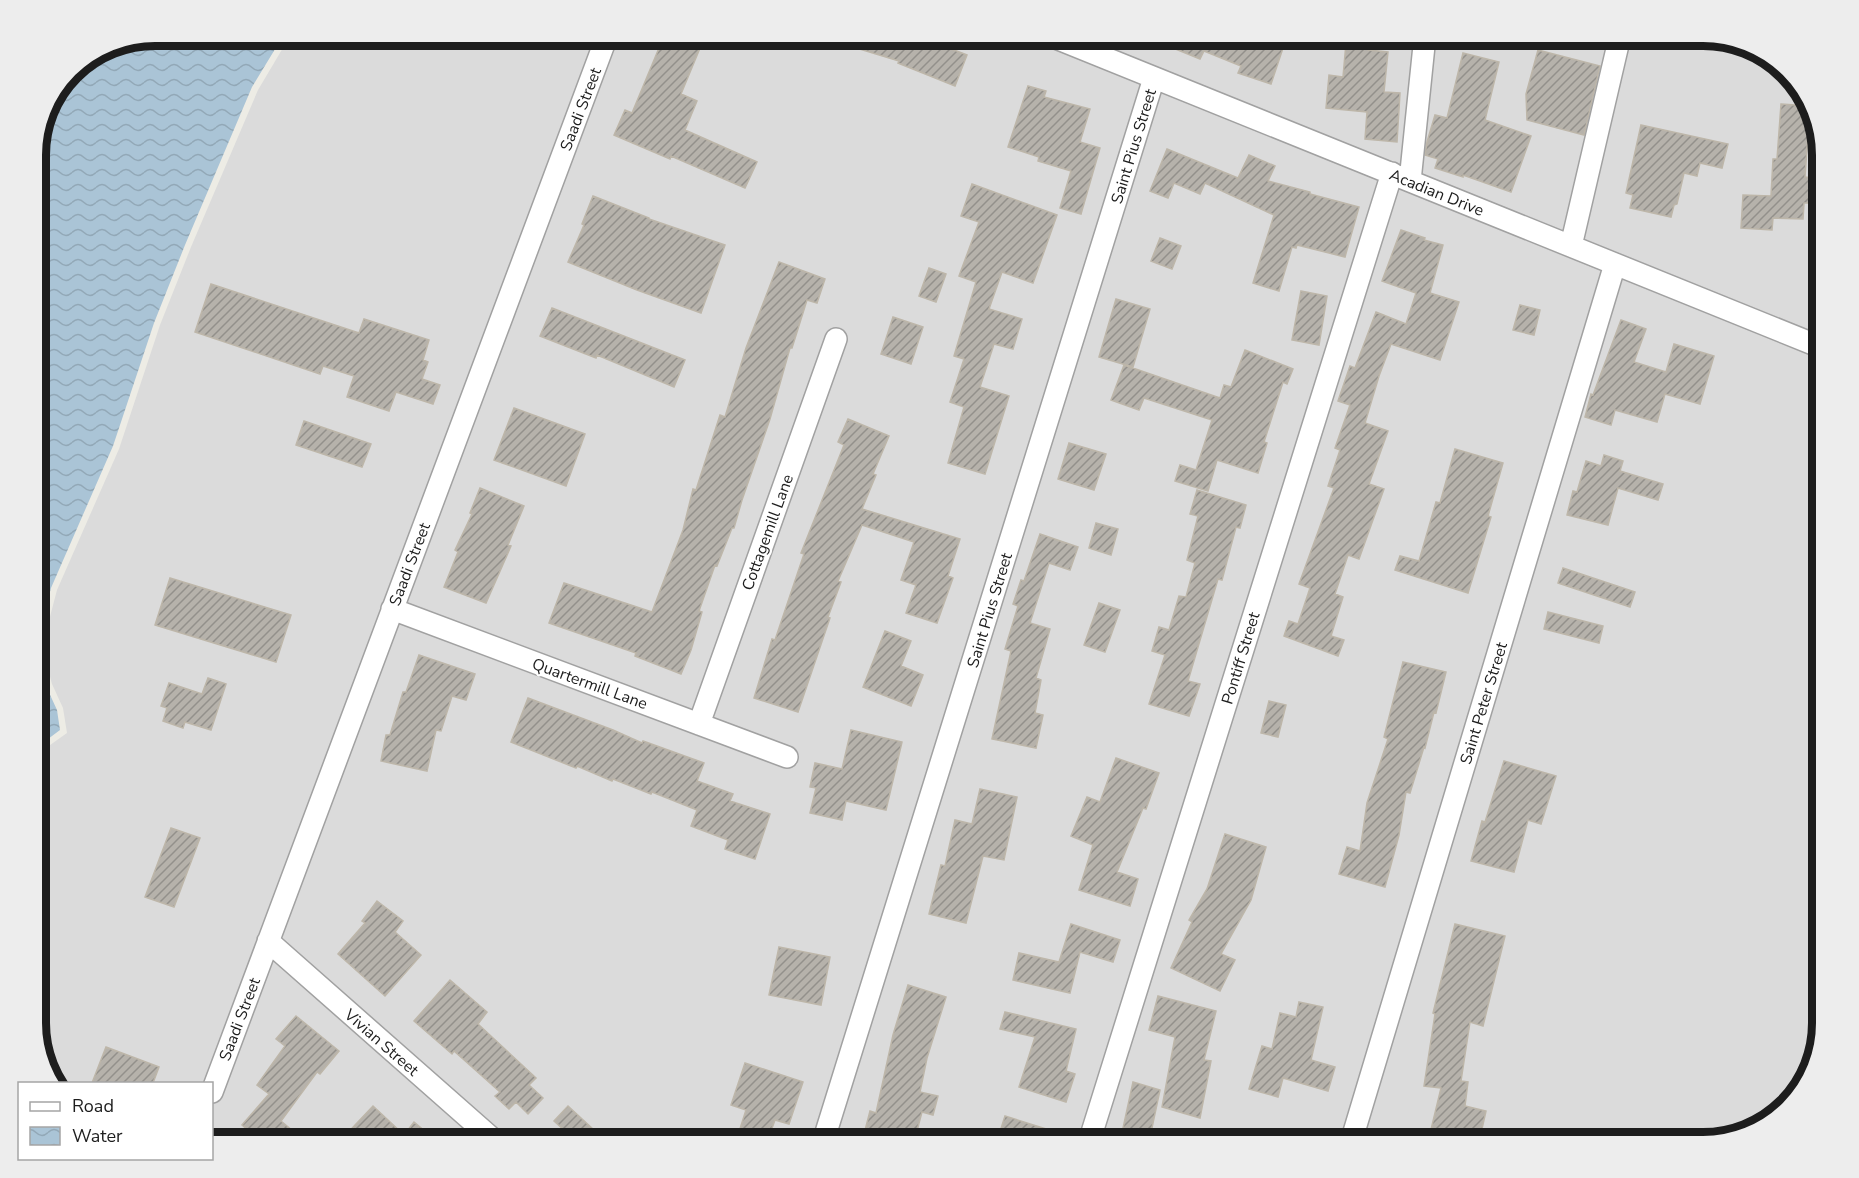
<svg xmlns="http://www.w3.org/2000/svg" width="1859" height="1178" font-family="'Nunito Sans',sans-serif">
<style>
.residential{fill:#dbdbdb}
.water{fill:url(#water-waves)}
.building{fill:url(#building-hatch);stroke:#bdb6a9;stroke-width:1.5}
.lines{fill:none;stroke-linecap:round;stroke-linejoin:round}
.minor-casing{stroke:#a1a1a1;stroke-width:24}
.minor{stroke:#fff;stroke-width:21}
.labels{text-anchor:middle;stroke-width:4.5;stroke-linejoin:round;paint-order:stroke}
.street-label{font-size:16px;fill:#1d1d1d;stroke:#fff}
.rim{fill:none;stroke:#1d1d1d;stroke-width:8}
</style>
<defs>
<pattern id="water-waves" width="16" height="10" patternUnits="userSpaceOnUse" patternTransform="scale(1.5)"><rect width="16" height="10" fill="#aac4d6"/><path d="M0 5q4-4 8 0t8 0" fill="none" stroke="#92a8b7"/></pattern>
<pattern id="building-hatch" width="6" height="6" patternUnits="userSpaceOnUse" patternTransform="scale(1.5)"><rect width="6" height="6" fill="#b6b2ab"/><path d="M-1 1l2-2M0 6l6-6M5 7l2-2" fill="none" stroke="#93908b"/></pattern>
</defs>
<rect width="100%" height="100%" fill="#edece5"/>
<path class="residential" d="M290 36H1704L1770 56 1807 96 1823 155V1023L1803 1089 1763 1126 1704 1142H212V1084H53L36 1030V755L67 733 63 708 52 684 42 647 57 590 119 449 160 325 191 247 258 90Z"/>
<path class="water" d="M155 36H283L252 87 185 245 154 323 113 446 51 588 36 645V148L45 109 71 71 110 45Z
M36 650 46 686 57 710 60 730 36 748Z"/>
<path class="building" d="M664 36H705L681 94 697 101 685 130 757 162 745 188 671 156 670 159 614 135 625 110 632 113Z
M831 36H918L967 55 955 86 898 63 899 61 830 40Z
M1146 36H1287L1271 84 1238 73 1241 66 1204 51 1200 59 1146 37Z
M1346 43 1369 45 1368 50 1388 52 1384 92 1400 93 1397 142 1365 139 1367 112 1326 108 1329 75 1343 77Z
M1538 50 1600 66 1584 135 1527 120 1526 94Z
M1463 53 1499 62 1485 120 1531 136 1511 192 1463 175V177L1435 168 1438 159 1425 155 1427 142 1435 115 1447 118Z
M1028 86 1046 91 1044 97 1090 109 1080 142 1100 148 1081 214 1060 208 1071 171 1038 161 1039 157 1008 147Z
M1781 104 1810 106 1805 177 1823 178V203H1804L1803 219 1773 218 1772 230 1741 228 1743 195 1771 196 1773 159H1777Z
M1641 125 1728 144 1722 168 1700 163 1697 176 1684 173 1677 204 1674 205 1671 217 1630 208 1633 195 1626 193Z
M1167 149 1238 178 1249 155 1275 166 1268 181 1310 192V194L1359 207 1345 257 1297 245 1296 248 1292 247 1279 291 1253 283 1274 215 1205 183 1200 194 1174 183 1168 198 1150 191Z
M972 184 1057 215 1033 283 1002 272 989 309 1022 319 1013 349 994 344 980 387 1009 396 985 474 948 463 964 407 950 402 964 359 954 356 976 282 959 276 979 222 961 216Z
M593 196 649 218V219L725 245 701 313 637 290 568 262 584 225 582 224Z
M1401 230 1425 238 1424 240 1443 245 1430 293 1459 302 1440 360 1391 344 1379 376 1365 423 1388 431 1369 484 1384 489 1359 559 1348 555 1335 594 1343 597 1331 636 1344 640 1338 656 1284 636 1289 621 1298 624 1310 588 1299 584 1334 488 1328 486 1340 450 1335 448 1350 405 1338 401 1350 366 1355 368 1376 312 1406 324 1416 293 1382 281Z
M1160 238 1181 246 1172 269 1151 261Z
M779 262 825 279 817 303 807 300 792 348H790L770 419 742 500 734 528H732L717 566 715 565 699 611 702 612 691 650 681 674 635 656 636 653 549 623 564 583 652 612 683 530 693 489 696 490 720 415 725 417 746 348Z
M929 268 946 274 936 302 919 296Z
M211 284 359 333 364 319 429 340 423 360 428 362 422 379 440 385 433 404 396 392 389 411 347 397 354 376 323 366 320 374 195 332Z
M1301 291 1327 296 1319 345 1292 340Z
M1116 299 1150 309 1133 367 1099 357Z
M1520 305 1540 310 1534 335 1513 330Z
M552 308 685 360 674 387 597 355 596 358 540 336Z
M893 317 923 327 911 364 881 354Z
M1621 320 1646 329 1634 362 1666 372 1674 344 1714 356 1700 404 1665 394 1657 422 1615 410 1611 425 1585 417 1591 394 1593 395Z
M1245 350 1293 369 1287 384 1283 382 1264 442 1267 443 1258 473 1217 460 1208 491 1175 481 1180 465 1196 470 1212 420 1144 398 1139 410 1111 400 1124 365 1220 398 1224 385 1231 387Z
M514 408 585 434 566 486 494 460Z
M848 419 889 436 873 474 876 475 862 509 960 539 948 576 953 578 937 623 906 613 916 585 901 580 914 542 862 525 838 581 841 582 828 617 830 618 798 712 754 698 772 639 775 640 804 554 801 553 844 445 838 442Z
M304 421 371 444 362 467 296 445Z
M1069 443 1106 454 1094 490 1058 479Z
M1455 449 1503 463 1488 516 1491 517 1468 593 1395 570 1400 556 1419 561 1436 502 1440 503Z
M1604 455 1623 461 1620 471 1663 484 1658 500 1618 488 1608 525 1567 515 1573 491 1577 492 1586 461 1601 466Z
M480 488 524 506 508 545 511 546 486 603 444 587 458 552 455 550 472 514 470 513Z
M1197 490 1246 505 1240 528 1236 527 1222 580 1218 579 1188 681 1200 684 1189 716 1149 704 1165 655 1152 651 1159 627 1169 630 1179 596 1186 597 1195 563 1187 560 1198 516 1190 514Z
M1096 523 1118 529 1111 555 1089 548Z
M1040 534 1078 547 1070 570 1049 563 1030 623 1050 629 1036 678 1041 680 1035 713 1043 715 1036 748 992 739 1011 651 1005 649 1018 606 1013 604 1021 580 1024 581Z
M1563 568 1635 592 1630 607 1558 583Z
M170 578 291 615 276 662 155 625Z
M1099 603 1120 610 1105 652 1084 645Z
M1548 612 1603 626 1599 643 1544 629Z
M885 631 911 641 901 666 923 675 911 706 863 687Z
M419 655 475 674 466 700 452 696 441 731 436 730 427 771 381 761 386 735H390L403 692H406Z
M1403 662 1446 672 1436 713 1434 712 1425 748 1424 747 1410 793 1406 792 1399 835 1385 887 1339 874 1347 847 1360 851 1367 803 1388 739 1384 737Z
M208 678 226 684 211 730 185 722 183 728 163 721 167 708 161 706 169 683 202 694Z
M528 698 613 730 642 743 643 741 704 763 697 781 733 794 730 801 770 814 755 859 725 849 728 840 691 826 697 810 652 792 651 794 613 779 612 781 577 766 576 768 511 742Z
M1269 701 1286 705 1278 737 1261 733Z
M851 730 902 742 886 810 846 801 842 820 810 813 816 788 810 787 815 763 842 769Z
M1116 758 1159 773 1146 809 1143 808 1117 872 1138 879 1130 906 1079 890 1093 845 1071 836 1087 797 1100 802Z
M1504 761 1556 776 1541 824 1528 820 1514 872 1471 861 1482 821 1485 822Z
M980 789 1017 797 1004 860 983 856 966 923 929 914 941 865 945 866 955 820 972 824Z
M171 828 200 838 174 907 145 897Z
M1225 834 1266 847 1251 900 1221 954 1235 960 1220 991 1171 968 1192 922 1189 920 1207 889Z
M377 901 403 921 395 932 421 955 385 996 338 954 365 923 362 921Z
M1071 924 1120 940 1113 962 1080 952 1070 993 1013 980 1019 953 1059 962Z
M1455 924 1505 936 1483 1026 1470 1022 1461 1081 1468 1082 1465 1106 1486 1111 1479 1142H1428L1441 1088 1424 1086 1435 1014 1433 1013Z
M779 947 830 957 821 1005 769 995Z
M450 980 487 1012 478 1024 536 1078 529 1085 543 1098 528 1114 516 1102 509 1109 495 1096 500 1092 454 1051 452 1054 414 1021Z
M908 985 946 997 927 1058 920 1092 938 1096 933 1115 922 1112 914 1142H862L870 1111 876 1113 893 1035Z
M1158 996 1216 1011 1204 1060 1211 1061 1200 1118 1162 1107 1175 1037 1149 1030Z
M1299 1002 1323 1007 1311 1060 1335 1067 1328 1091 1283 1078 1278 1097 1249 1089 1262 1046 1272 1049 1280 1013 1296 1017Z
M1005 1012 1076 1029 1066 1071 1075 1074 1066 1102 1019 1087 1035 1037 1000 1029Z
M296 1016 339 1051 320 1074 317 1072 281 1121 306 1142H261L242 1125 269 1094 257 1085 285 1046 276 1039Z
M106 1047 159 1067 153 1083H92Z
M745 1063 803 1082 789 1124 775 1120 767 1142H759L738 1135 746 1110 731 1105Z
M1133 1082 1160 1090 1149 1142H1120Z
M373 1106 404 1135 414 1122 438 1142H339Z
M568 1106 607 1142H577L554 1121Z
M1005 1116 1075 1138 1074 1142H1011L998 1138Z"/>
<g class="lines">
<g class="minor-casing">
<path id="minor" d="M1051 36 1823 348
M1410 181 1425 36
M1571 246 1620 36
M392 609 787 757
M699 724 836 339
M268 941 496 1142
M212 1092 607 36
M823 1142 1154 78
M1089 1142 1392 173
M1351 1142 1615 264"/>
</g>
<use href="#minor" class="minor"/>
</g>
<g class="labels">
<g class="street-label">
<text transform="translate(580 109) rotate(-69)" y="6">Saadi Street</text>
<text transform="translate(1133 146) rotate(-73)" y="6">Saint Pius Street</text>
<text transform="translate(1437 192) rotate(22)" y="6">Acadian Drive</text>
<text transform="translate(767 532) rotate(-70)" y="6">Cottagemill Lane</text>
<text transform="translate(409 564) rotate(-69)" y="6">Saadi Street</text>
<text transform="translate(989 610) rotate(-73)" y="6">Saint Pius Street</text>
<text transform="translate(1240 658) rotate(-73)" y="6">Pontiff Street</text>
<text transform="translate(590 683) rotate(20)" y="6">Quartermill Lane</text>
<text transform="translate(1483 703) rotate(-73)" y="6">Saint Peter Street</text>
<text transform="translate(239 1019) rotate(-69)" y="6">Saadi Street</text>
<text transform="translate(382 1042) rotate(41)" y="6">Vivian Street</text>
</g>
</g>
<path d="M0 0H1859V1178H0ZM155 46H1703A109 109 0 0 1 1812 155V1023A109 109 0 0 1 1703 1132H155A109 109 0 0 1 46 1023V155A109 109 0 0 1 155 46Z" fill="#ededed" fill-rule="evenodd"/>
<path class="rim" d="M155 46H1703A109 109 0 0 1 1812 155V1023A109 109 0 0 1 1703 1132H155A109 109 0 0 1 46 1023V155A109 109 0 0 1 155 46Z"/>
<rect x="18" y="1082" width="195" height="78" fill="#ffffff" stroke="#a5a5a5" stroke-width="1.5"/>
<rect x="30" y="1102" width="30" height="9" fill="#ffffff" stroke="#a5a5a5" stroke-width="1.5"/>
<text x="72" y="1112" font-size="18" fill="#1d1d1d">Road</text>
<rect x="30" y="1127" width="30" height="18" fill="url(#water-waves)" stroke="#a5a5a5" stroke-width="1.5"/>
<text x="72" y="1142" font-size="18" fill="#1d1d1d">Water</text>
</svg>
